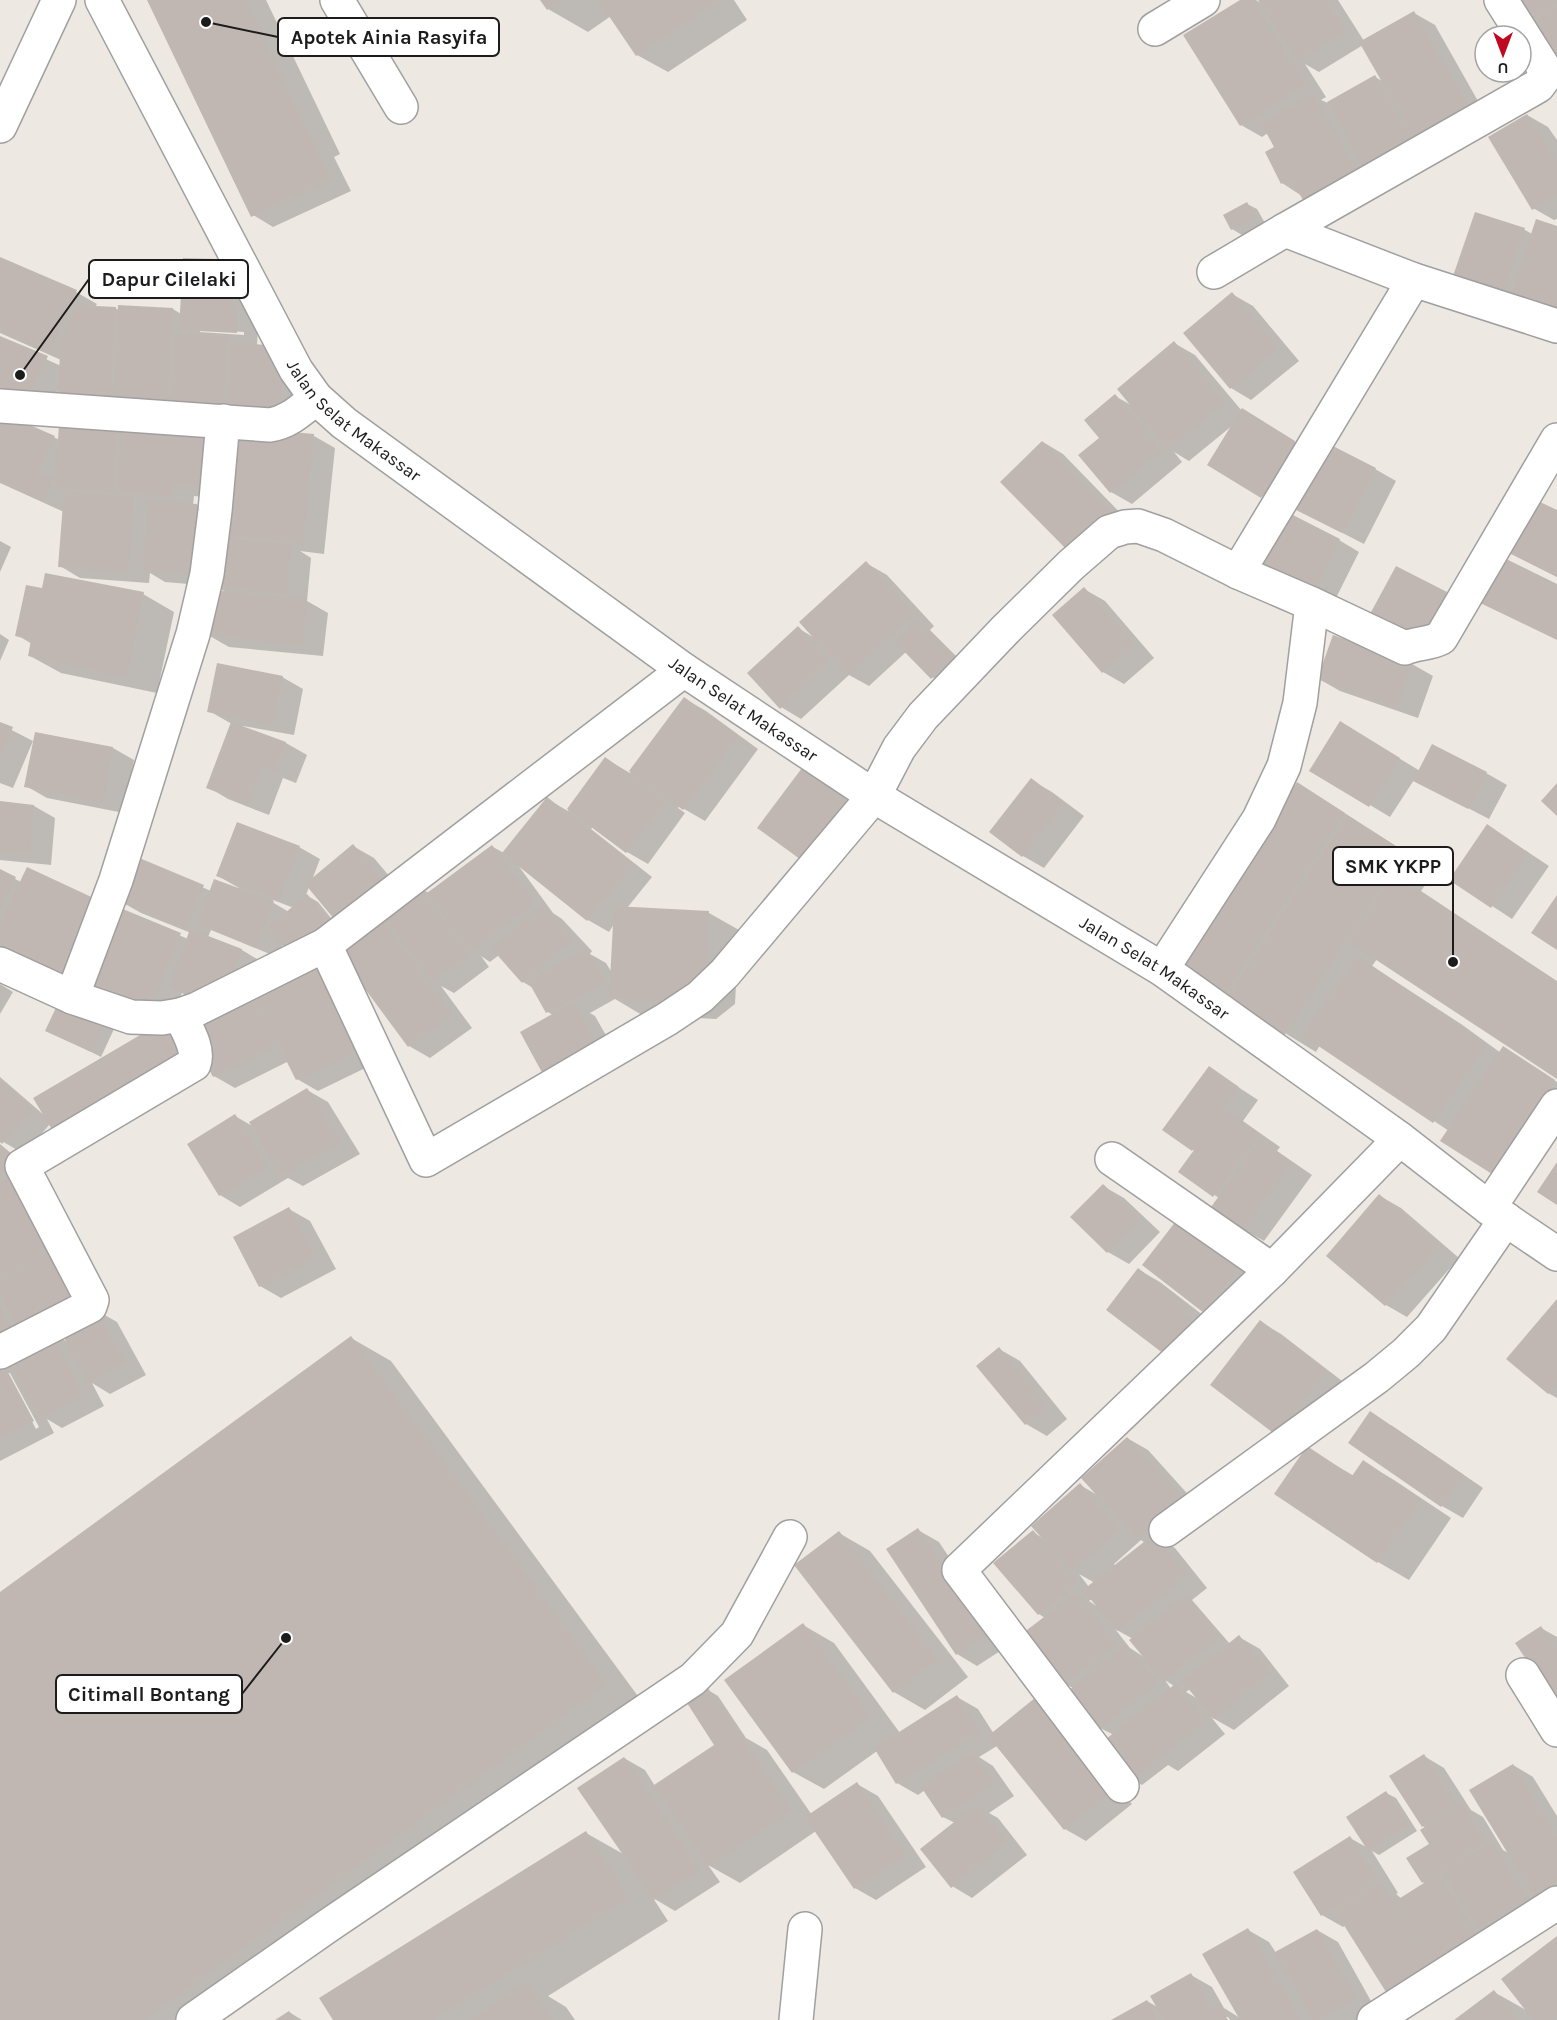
<svg xmlns="http://www.w3.org/2000/svg" width="1557" height="2020" font-family="Karla,sans-serif">
<style>
.shadow{fill:#0003;fill-rule:evenodd}
.building{fill:#c1b7b2}
.lines{fill:none;stroke-linecap:round;stroke-linejoin:round}
.minor-casing{stroke:#a0a0a0;stroke-width:36}
.minor{stroke:#fff;stroke-width:33}
.labels{text-anchor:middle;stroke-width:5;stroke-linejoin:round;paint-order:stroke}
.street-label{font-size:18px;fill:#1c1c1c;stroke:#fff}
.leader{fill:none;stroke:#1c1c1c;stroke-width:2}
.callout-dot{fill:#1c1c1c;stroke:#fff;stroke-width:2}
.callout{fill:#fff;stroke:#1c1c1c;stroke-width:2}
.callout-label{font-size:20px;text-anchor:middle;font-weight:bold;fill:#1c1c1c}
</style>
<rect width="100%" height="100%" fill="#ede8e2"/>
<path class="shadow" d="M149 0H266L340 154 334 157 351 191 273 227 253 215Z
M542 0H734L747 20 668 72 637 55 611 16 588 32 548 9Z
M1243 0H1256L1262 4 1260 0H1338L1364 41 1414 13 1435 25 1487 117 1325 211 1282 183 1276 148 1268 133 1262 137 1241 125ZM1363 45 1384 82 1375 77 1328 103 1321 100 1326 97 1305 64 1319 72Z
M1511 0H1557V61Z
M1527 115 1548 127 1557 140V219L1554 220 1533 208Z
M1247 204 1257 209 1265 223 1242 235 1232 229Z
M1476 214 1525 230 1532 234 1557 228V323L1476 288Z
M0 258 76 292 97 304 95 307 115 308 120 311 173 309 181 314 217 260 237 272 258 325 257 346 293 359 301 424 193 418 59 388 47 415 6 416 60 440 118 430 122 433 230 428 314 436 335 448 324 554 300 551 311 558 307 601 328 613 323 656 229 647 208 635 227 593 212 584V586L165 582 150 573 149 583 80 578 60 566 64 512 0 483V338L61 366V360L0 333ZM200 329 244 332V335L200 332ZM194 496 222 499 220 519 197 505H193Z
M1232 294 1253 306 1299 361 1251 400 1231 388Z
M1174 343 1195 355 1242 411 1315 454 1282 508 1262 496 1233 425 1189 461 1174 452 1182 462 1132 504 1111 492 1101 438 1115 396 1131 405Z
M1043 442 1063 454 1134 527 1002 482Z
M1375 469 1396 481 1364 544 1319 521Z
M1557 512V577L1501 548Z
M1339 540 1359 552 1330 610 1279 584Z
M0 541 11 547 0 572Z
M866 563 887 575 934 626 930 630 963 663 942 683 932 677 906 652 869 686 849 675 801 719 781 707 798 628 813 637Z
M1084 589 1105 601 1154 658 1124 684 1103 672Z
M43 590 143 594 174 612 157 693 61 673 30 656 32 644 17 635Z
M1446 594 1467 606 1442 651 1393 625Z
M0 634 9 640 0 661Z
M1412 664 1433 676 1418 718 1340 691 1319 679Z
M282 677 303 689 294 735 243 726 242 728 286 743 307 755 296 783 283 778 269 815 228 799 208 787 232 724 209 711Z
M685 699 706 711 758 749 705 821 679 806 678 808 685 813 648 864 627 852 593 827 591 829 652 877 627 908 709 913 739 930 735 1004 716 1019 642 1015 615 999 590 1013 595 1016 620 1060 548 1012 535 989 523 982 499 955 490 962 481 956 489 967 454 993 441 986 472 1028 430 1058 409 1046 336 947 283 944 277 957 211 930 208 937 242 950 262 962 388 1057 318 1091 297 1079 289 1061 235 1088 214 1076 211 1070 79 1149 50 1124 24 1154 0 1140V1077L44 1115 162 1023 0 960V871L21 882 118 909 188 939 191 933 141 913 120 901 138 859 211 891 238 890 239 888 218 876 299 847 320 859 312 880 353 846 374 858 406 896 418 887 429 893 493 847 504 853 547 799 568 811 606 759 630 773ZM518 865 588 920 609 932 614 924 612 973 606 963 590 954 592 951 562 919 553 913ZM309 887 333 916 331 918 318 902 306 895ZM273 900 294 908 289 912 272 902ZM182 993 191 999 170 1020Z
M0 724 33 741 13 788 0 783Z
M36 734 113 748 134 760 124 813 47 798 26 786Z
M1361 735 1420 771 1486 773 1507 785 1489 819 1414 780 1390 817 1370 805Z
M803 770 823 782 869 815 826 873Z
M1031 780 1052 792 1084 816 1044 868 1023 856 991 832Z
M1318 796 1435 871 1421 891 1557 981V1078L1377 959 1372 966 1461 1024 1501 1053 1504 1048 1557 1082V1119L1449 1131 1320 1045 1316 1052 1224 996Z
M0 803 34 806 55 818 51 865 0 860Z
M1488 826 1549 866 1512 919 1451 879Z
M0 984 13 992 0 1014Z
M61 1001 115 1027 101 1057 56 1034Z
M1209 1068 1258 1100 1243 1121 1280 1147 1277 1151 1312 1175 1264 1241 1243 1229 1219 1198 1180 1172 1195 1151 1164 1130Z
M307 1090 328 1102 360 1154 303 1186 288 1178 240 1207 220 1195 235 1116 254 1127Z
M0 1144 25 1165 96 1310 117 1322 146 1375 110 1394 92 1383 104 1406 62 1428 47 1419 54 1433 0 1461ZM63 1333 68 1342 57 1336ZM7 1373H10L39 1427 36 1429Z
M1103 1186 1124 1198 1160 1232 1129 1264 1108 1252Z
M1380 1196 1401 1208 1459 1258 1407 1317 1386 1305 1328 1255Z
M289 1209 310 1221 336 1269 281 1298 260 1286Z
M1197 1235 1258 1282 1205 1311Z
M1139 1270 1160 1282 1208 1319 1189 1368Z
M1557 1302V1398L1548 1393Z
M1261 1322 1281 1334 1346 1384 1277 1434Z
M351 1338 391 1361 646 1707 215 2020H0V1594Z
M999 1349 1020 1361 1067 1419 1047 1436 1026 1424 978 1366Z
M1391 1425 1483 1488 1463 1518 1442 1506Z
M1127 1438 1148 1450 1203 1511 1167 1543 1175 1548 1207 1588 1192 1600 1230 1644 1239 1637 1260 1649 1289 1686 1234 1730 1211 1717 1225 1734 1178 1771 1168 1765 1142 1785 1132 1779 1114 1735 1100 1728 1073 1688 1064 1683 1045 1618 1039 1614 1033 1532 1044 1539 1080 1485 1099 1496ZM1141 1540 1145 1543 1115 1566 1114 1564ZM1079 1574 1095 1583 1089 1587ZM1092 1599 1098 1607 1089 1601ZM1115 1629 1133 1639 1144 1657 1130 1648ZM1165 1680 1174 1686 1171 1689ZM1190 1689 1198 1699 1186 1692Z
M1307 1448 1354 1476 1363 1462 1394 1480 1451 1518 1409 1580 1378 1562 1276 1494Z
M918 1530 939 1542 1008 1646 977 1666 957 1654Z
M839 1533 870 1551 968 1677 925 1710 894 1692 796 1566Z
M803 1625 834 1643 900 1733 957 1697 978 1709 994 1734 1056 1712 1132 1804 1086 1841 1065 1829 997 1746 979 1757 993 1766 1014 1796 989 1813 998 1818 1027 1855 972 1898 952 1886 955 1823 943 1817 925 1790 918 1795 897 1783 877 1751 824 1789 793 1772Z
M1541 1628 1557 1637V1702Z
M708 1690 718 1696 746 1738 767 1750 812 1815 857 1784 878 1796 926 1867 876 1900 855 1888 816 1831 740 1883 708 1865 720 1882 675 1911 653 1898 668 1921 548 1996 566 2007 575 2020H335L586 1833 625 1855 624 1758 645 1770 655 1786 717 1745Z
M1424 1756 1444 1768 1471 1810 1483 1817 1503 1850 1510 1854 1513 1765 1533 1777 1557 1816V1906L1408 2003 1387 1991 1346 1925 1343 1927 1322 1915 1350 1838 1368 1848 1386 1793 1396 1798 1417 1831 1379 1855 1372 1851 1398 1893 1396 1894 1402 1899 1426 1884 1423 1882 1431 1844 1426 1828 1423 1826Z
M1248 1930 1269 1942 1276 1953 1317 1930 1338 1942 1376 2010 1359 2020H1230L1228 2017H1225L1227 2020H1114L1147 2001 1159 2008 1191 1975 1212 1987 1224 2008 1240 2018Z
M1557 1938V2020H1457L1494 1992 1528 2011Z
M289 2012 302 2020H278Z"/>
<path class="building" d="M147 0H245L331 179 251 217Z
M540 0H562L547 10Z
M598 0H716L717 1 636 56Z
M1240 0H1253L1306 85 1240 126 1183 35Z
M1258 0H1326L1346 31 1297 61Z
M1509 0H1557V2L1526 24Z
M1557 6V56L1552 60 1528 27Z
M1414 11 1467 105 1413 136 1359 42Z
M1375 75 1415 146 1367 172 1327 102Z
M1314 94 1356 171 1303 200 1291 179 1281 184 1265 152 1274 147 1261 123Z
M1527 114 1557 162V195L1532 210 1488 137Z
M1247 202 1255 217 1231 230 1223 215Z
M1475 212 1525 228 1504 292 1453 276Z
M1536 219 1557 226V319L1508 303Z
M0 257 77 290 49 353 0 332Z
M183 258 217 259 216 287 234 288 233 311 238 312 237 333 179 330Z
M1232 292 1279 349 1230 389 1183 333Z
M76 305 116 307 110 403 57 400 61 340Z
M118 305 173 308 168 404 113 401Z
M174 333 228 336 223 410 170 407Z
M0 336 48 356 26 404 0 393Z
M1174 341 1225 402 1167 450 1117 389Z
M230 343 272 345V366H283L280 413 227 410Z
M1115 394 1162 450 1110 493 1078 455 1099 438 1084 420Z
M1242 408 1295 441 1261 498 1207 465Z
M0 412 55 436 38 472 54 478 43 501 0 482Z
M122 421 211 428 207 488 173 485 172 496 116 492Z
M59 424 118 429 113 492 55 488Z
M228 426 314 434 303 543 217 534Z
M1042 441 1115 514 1072 555 1000 482Z
M1329 444 1376 468 1342 533 1296 510Z
M64 491 134 497 128 572 58 567Z
M1525 495 1557 510V577L1499 548Z
M148 500 197 504 191 575 143 571Z
M1287 512 1340 539 1309 599 1256 573Z
M218 537 291 544 286 594 213 586Z
M1498 555 1557 584V640L1476 601Z
M866 561 914 614 847 675 799 622Z
M1396 566 1447 592 1421 640 1370 614Z
M45 573 144 592 126 677 28 656 31 640 15 636 26 585 42 588Z
M1084 587 1134 645 1102 673 1052 615Z
M211 590 307 599 303 645 207 635Z
M918 620 953 656 931 679 895 642Z
M798 626 830 661 780 709 747 673Z
M1333 635 1413 663 1397 707 1317 679Z
M217 663 283 676 273 725 207 712Z
M684 697 738 736 683 810 629 771Z
M1340 721 1400 758 1369 807 1309 771Z
M0 722 13 727 0 759Z
M231 722 286 742 275 772 262 767 248 804 206 788Z
M35 732 113 747 103 802 24 787Z
M1432 744 1487 772 1468 809 1413 781Z
M605 757 666 800 626 853 567 809Z
M802 768 849 803 804 862 757 828Z
M1031 778 1064 803 1022 857 989 832Z
M1297 782 1345 813 1223 997 1176 966Z
M1557 783V816L1541 801Z
M547 797 633 864 587 921 502 853Z
M0 801 34 805 30 854 0 851Z
M1347 815 1405 852 1284 1036 1227 999Z
M237 822 300 846 279 900 216 876Z
M1487 824 1529 853 1491 908 1449 880Z
M353 844 388 887 340 926 305 884Z
M492 845 535 903 469 951 427 893Z
M137 857 204 885 186 929 118 901Z
M27 867 100 901 59 987 0 959V923Z
M0 869 16 877 0 911Z
M1394 874 1557 982V1079L1349 942Z
M214 879 274 901 256 947 197 924Z
M418 885 469 955 432 982 381 912Z
M307 894 332 923 292 957 268 928Z
M1557 895V950L1531 933Z
M542 905 572 939 522 983 492 949Z
M614 906 709 911 705 986 684 1002 609 998Z
M118 907 181 933 147 1015 83 988Z
M378 915 453 1015 408 1047 334 947Z
M190 929 242 949 226 993 204 1001 169 988Z
M586 949 605 982 546 1013 528 981Z
M1358 956 1487 1045 1433 1123 1302 1035Z
M324 957 368 1045 296 1080 252 993Z
M250 993 277 1045 213 1077 186 1025Z
M60 999 106 1020 91 1052 45 1031Z
M574 1002 600 1048 545 1078 520 1032Z
M169 1018 193 1057 57 1138 33 1098Z
M1503 1046 1555 1080 1492 1174 1440 1141Z
M1209 1066 1239 1087 1192 1151 1162 1130Z
M0 1081 32 1109 2 1144 0 1142Z
M307 1088 340 1141 281 1176 249 1122Z
M1224 1109 1260 1134 1213 1197 1178 1172Z
M235 1114 268 1167 219 1196 187 1144Z
M1260 1139 1292 1162 1242 1230 1211 1207Z
M0 1145 16 1158 0 1176Z
M1557 1162V1205L1537 1192Z
M19 1171 59 1245 0 1277V1182Z
M1103 1184 1140 1219 1107 1253 1070 1217Z
M1379 1194 1439 1245 1385 1306 1326 1256Z
M289 1207 316 1257 259 1287 233 1237Z
M1176 1221 1238 1269 1204 1313 1142 1265Z
M55 1249 83 1299 21 1333 0 1294V1279Z
M1138 1268 1188 1306 1183 1313 1195 1322 1168 1357 1106 1310Z
M1557 1299V1383L1548 1394 1506 1359Z
M0 1305 17 1339 0 1348Z
M96 1308 126 1363 88 1383 59 1328Z
M1260 1320 1326 1371 1276 1435 1210 1385Z
M50 1330 84 1394 40 1417 6 1354Z
M351 1336 607 1684 144 2020H0V1592Z
M999 1347 1047 1407 1025 1425 976 1366Z
M0 1357 34 1421 0 1439Z
M1370 1411 1464 1475 1441 1507 1348 1443Z
M1127 1437 1183 1498 1137 1540 1081 1478Z
M1307 1446 1352 1476 1363 1460 1421 1499 1377 1563 1274 1494Z
M1080 1483 1120 1529 1071 1571 1031 1526Z
M918 1528 988 1634 956 1655 886 1549Z
M1033 1530 1077 1583 1038 1615 993 1563Z
M839 1531 938 1659 893 1693 794 1565Z
M1154 1534 1187 1576 1117 1631 1083 1590Z
M1077 1592 1116 1644 1063 1684 1023 1633Z
M1186 1595 1220 1636 1164 1682 1129 1640Z
M803 1623 871 1716 792 1773 724 1680Z
M1541 1626 1557 1650V1705L1515 1643Z
M1239 1635 1269 1673 1213 1719 1182 1681Z
M1125 1644 1157 1683 1099 1729 1068 1691Z
M1175 1684 1205 1721 1131 1780 1101 1743Z
M708 1688 791 1810 708 1866 654 1785 714 1745 687 1703Z
M957 1695 980 1732 896 1784 874 1748Z
M1035 1698 1112 1791 1064 1830 988 1736Z
M972 1752 994 1784 942 1818 921 1787Z
M1424 1754 1456 1805 1422 1827 1389 1776Z
M624 1757 700 1869 654 1900 577 1788Z
M1513 1764 1557 1836V1882L1534 1896 1469 1790Z
M857 1782 906 1855 854 1889 805 1817Z
M1386 1791 1408 1825 1368 1851 1346 1817Z
M1462 1803 1486 1842 1422 1883 1406 1858 1429 1844 1420 1830Z
M977 1804 1007 1842 951 1888 920 1849Z
M586 1831 628 1898 433 2020H333L319 1998Z
M1350 1836 1378 1881 1321 1916 1293 1872Z
M1492 1842 1528 1899 1480 1929 1443 1872Z
M1438 1874 1478 1936 1433 1964 1394 1902Z
M1380 1883 1431 1964 1386 1992 1335 1911Z
M1248 1928 1301 2020H1240L1202 1954Z
M1317 1929 1356 1998 1318 2020H1313L1275 1952Z
M1557 1936V2016L1552 2020H1533L1501 1979Z
M1191 1973 1211 2009 1219 2004 1228 2020H1164L1150 1996Z
M526 1982 552 2020H470Z
M1494 1990 1517 2020H1454Z
M1147 2000 1159 2020H1111Z
M289 2011 295 2020H275Z"/>
<g class="lines">
<g class="minor-casing">
<g id="minor">
<path id="s1" d="M102 0 296 370 316 398 344 423 684 670 874 796 1162 969 1400 1139 1489 1208 1557 1254"/>
<path d="M337 0 401 107"/>
<path d="M1155 29 1203 0"/>
<path d="M0 126 59 0"/>
<path d="M1285 230 1538 86 1544 78V68L1501 0"/>
<path d="M1214 272 1285 230 1414 280 1557 326"/>
<path d="M0 406 270 425C289 422 301 410 316 398"/>
<path d="M1238 572 1414 280"/>
<path d="M325 945 426 1160 667 1019 700 997 725 973 874 796 899 748 923 716 1007 628 1071 565 1109 532 1125 527 1138 526 1164 535 1238 572 1312 604 1405 648C1417 643 1429 644 1441 638L1557 440"/>
<path d="M0 964 72 997 131 1017 162 1018 180 1015 197 1009 325 945 684 670"/>
<path d="M1162 969 1259 819 1284 766 1300 703 1312 604"/>
<path d="M72 997 116 880 193 634 207 574 215 511 223 421"/>
<path d="M1112 1159 1272 1270"/>
<path d="M1489 1208 1557 1106"/>
<path d="M0 1352 90 1306 92 1300 22 1166 194 1064C200 1049 186 1028 180 1015"/>
<path d="M1166 1530 1377 1377 1406 1353 1431 1328 1506 1219"/>
<path d="M1523 1675 1557 1730"/>
<path d="M1122 1786 959 1570 1272 1270 1400 1139"/>
<path d="M193 2020 329 1925 693 1679 737 1634 790 1537"/>
<path d="M796 2020 805 1929"/>
<path d="M1374 2020 1557 1903"/>
</g>
</g>
<use href="#minor" class="minor"/>
</g>
<g class="labels">
<g class="street-label">
<text dy="6" stroke="none"><textPath href="#s1" startOffset="495">Jalan Selat Makassar</textPath></text>
<text dy="6" stroke="none"><textPath href="#s1" startOffset="981">Jalan Selat Makassar</textPath></text>
<text dy="6" stroke="none"><textPath href="#s1" startOffset="1467">Jalan Selat Makassar</textPath></text>
</g>
</g>
<path class="leader" d="M206 22L278 37M20 375L89 279M1453 962L1453 866M286 1638L242 1694"/>
<g class="callout-dot">
<circle cx="206" cy="22" r="6"/>
<circle cx="20" cy="375" r="6"/>
<circle cx="1453" cy="962" r="6"/>
<circle cx="286" cy="1638" r="6"/>
</g>
<g class="callout">
<rect x="278" y="18" width="221" height="38" rx="6"/>
<rect x="89" y="260" width="159" height="38" rx="6"/>
<rect x="1333" y="847" width="120" height="38" rx="6"/>
<rect x="56" y="1675" width="186" height="38" rx="6"/>
</g>
<g class="callout-label">
<text x="389" y="44">Apotek Ainia Rasyifa</text>
<text x="169" y="286">Dapur Cilelaki</text>
<text x="1393" y="873">SMK YKPP</text>
<text x="149" y="1701">Citimall Bontang</text>
</g>
<g transform="translate(1503 54) rotate(180)"><circle r="28" fill="#ffffff" stroke="#a4a4a4" stroke-width="1.5"/>
<path d="M0-4.5L10 22L0 15L-10 22Z" fill="#c00820"/>
<text y="-9" font-size="16" font-weight="bold" text-anchor="middle" fill="#1c1c1c">U</text>
</g>
</svg>
